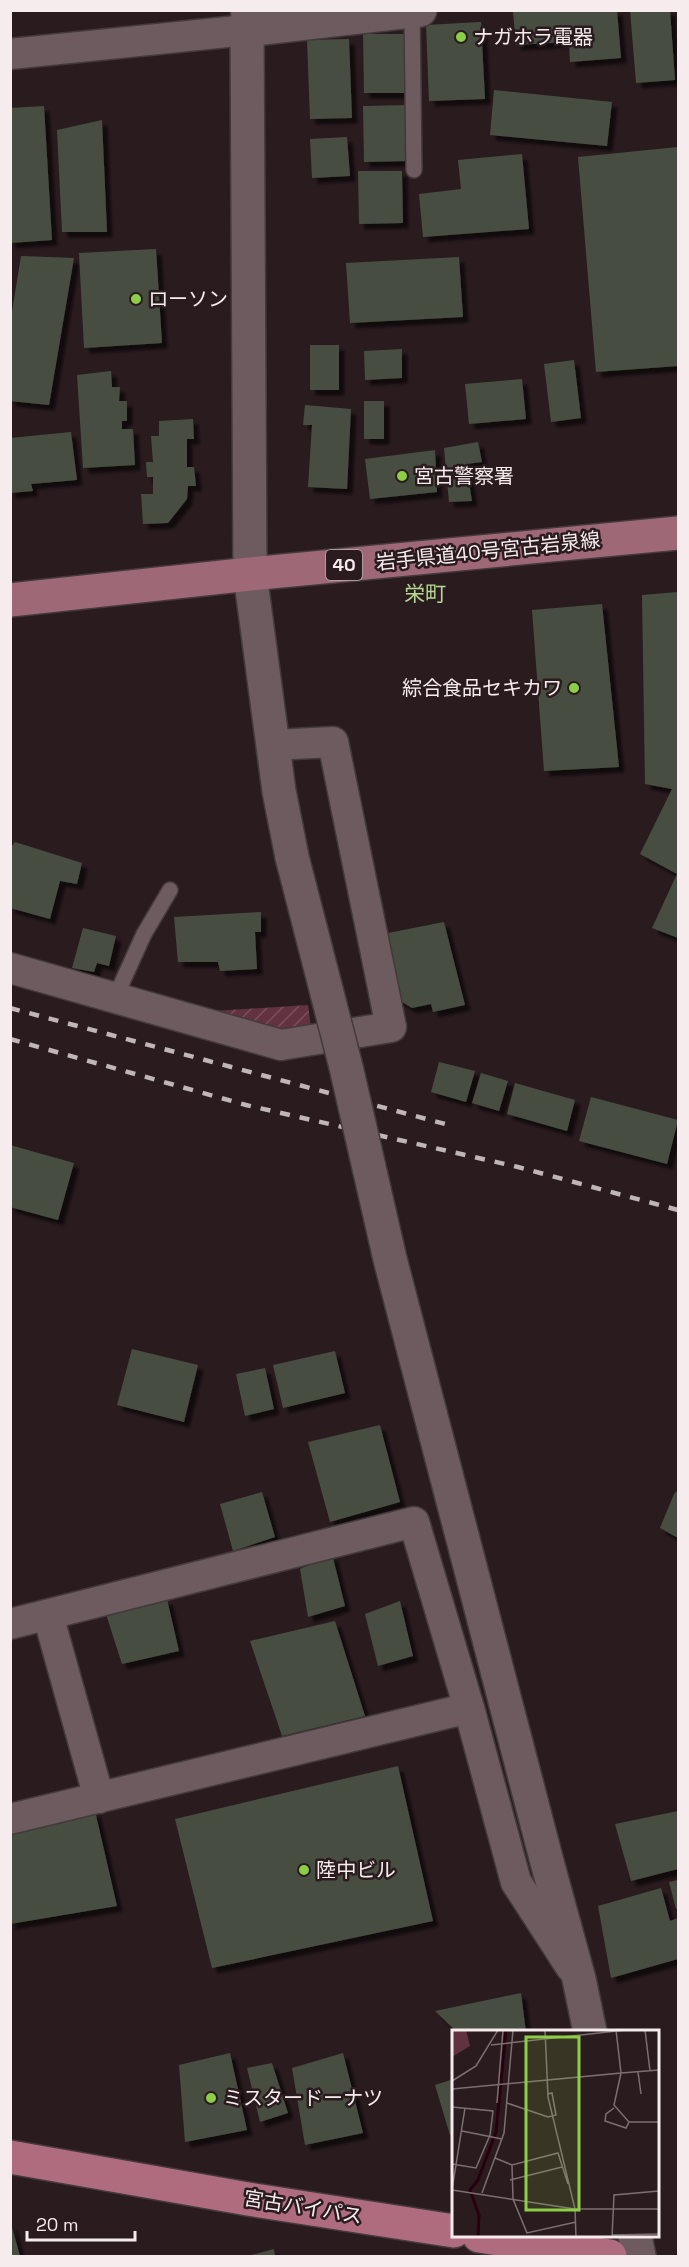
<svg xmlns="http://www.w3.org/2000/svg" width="689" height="2267" font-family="'Space Grotesk','Noto Sans JP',sans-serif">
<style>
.garden{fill:url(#garden-furrows)}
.building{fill:#474e41;filter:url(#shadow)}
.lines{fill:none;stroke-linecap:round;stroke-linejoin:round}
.service-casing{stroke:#44393b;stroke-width:18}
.minor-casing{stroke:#44393b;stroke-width:33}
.tertiary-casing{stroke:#44393b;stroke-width:36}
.primary-casing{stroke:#44393b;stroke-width:36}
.trunk-casing{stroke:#44393b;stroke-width:36}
.service{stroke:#6d5b5f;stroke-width:15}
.minor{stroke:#6d5b5f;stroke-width:30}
.tertiary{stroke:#6d5b5f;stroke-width:33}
.primary{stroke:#9e6876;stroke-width:33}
.trunk{stroke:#ae6c7e;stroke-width:33}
.rail{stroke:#c0b5b7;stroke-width:4.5;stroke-dasharray:10 10;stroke-linecap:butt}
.tertiary-bridge-casing{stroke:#44393b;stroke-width:36;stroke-linecap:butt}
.tertiary-bridge{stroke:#6d5b5f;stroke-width:33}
.poi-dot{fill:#8cce45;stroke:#2a1b1f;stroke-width:2}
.labels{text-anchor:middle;stroke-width:5;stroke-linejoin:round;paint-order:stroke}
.shield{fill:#2a1b1f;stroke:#b9adb0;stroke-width:1.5}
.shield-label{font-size:18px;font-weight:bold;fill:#f6ecee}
.poi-label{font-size:20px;fill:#f6ecee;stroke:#2a1b1f;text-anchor:start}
.street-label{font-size:20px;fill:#f6ecee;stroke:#2a1b1f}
.neighbourhood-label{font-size:21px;fill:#b2d893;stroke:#2a1b1f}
.inset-river{fill:none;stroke:#28000f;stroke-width:3}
.inset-road{fill:none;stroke:#7c6f72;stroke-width:1.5}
.view{fill:#8cce45;fill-opacity:0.15;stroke:#8cce45;stroke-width:3}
.inset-edge{fill:none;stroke:#f6ecee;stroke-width:3}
</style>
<defs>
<pattern id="garden-furrows" width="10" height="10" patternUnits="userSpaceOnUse" patternTransform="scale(1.5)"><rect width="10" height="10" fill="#623240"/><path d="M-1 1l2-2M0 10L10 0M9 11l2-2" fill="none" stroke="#79505c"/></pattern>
<filter id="shadow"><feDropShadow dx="5.5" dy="5.5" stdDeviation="1.5" flood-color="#0009"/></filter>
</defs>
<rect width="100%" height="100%" fill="#2a1b1f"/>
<path class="garden" d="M308 1005 312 1035 278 1041 198 1012Z"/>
<path class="building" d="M530 10H617L621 58 570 62 569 42 516 45 513 12Z
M630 10H670L675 80 636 83Z
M481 22 485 99 429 101 426 25Z
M363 34H406L407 93H364Z
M349 39 352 118 310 119 307 40Z
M494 90 612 102 607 146 490 135Z
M409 105V161L364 162 363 106Z
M44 106 52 240 10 243V108Z
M102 120 107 232H62L57 130Z
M347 137 350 176 312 178 310 139Z
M678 147V366L596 372 578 157Z
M522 154 529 229 423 237 419 194 461 189 458 160Z
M358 171H402L403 223 359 224Z
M156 249 162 343 84 348 79 253Z
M21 256 74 258 49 405 10 401V324Z
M459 257 463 317 350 323 346 263Z
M310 345H339V390H310Z
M402 349V378L365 380 364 351Z
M574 360 581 418 551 422 544 364Z
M111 371 112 387H120L119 401H127V421H122V429H133L135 465 83 468 77 375Z
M522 379 526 419 469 424 465 384Z
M364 401H384V439H364Z
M305 405 351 409 347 489 308 487 312 425H303Z
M193 419 194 439H187V467H194L196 486H188L187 499 168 523 143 524 141 494H153V477H147L146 462H153L151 436H159V421Z
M71 432 77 480 31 484 33 491 10 493V438Z
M478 442 482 462 466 464 472 501 449 502 444 448Z
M435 450 437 492 370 499 365 459Z
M678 592V938L652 928 677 874 640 854 672 789 645 784 642 595Z
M602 604 619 767 544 771 532 610Z
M15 842 82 863 77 884 60 881 50 919 10 908V848Z
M261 912V932H255L257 969 220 971 218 962H178L174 917Z
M444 922 465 1005 433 1012 431 1004 412 1008 397 999 383 934Z
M83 928 116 936 109 966 97 963 94 972 72 968Z
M439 1062 475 1071 466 1102 431 1092Z
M481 1073 508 1081 499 1111 472 1103Z
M515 1083 575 1100 567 1131 507 1114Z
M591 1097 678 1120 667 1164 579 1141Z
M10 1145 74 1163 58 1220 10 1207Z
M132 1349 198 1365 184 1422 117 1405Z
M335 1351 345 1393 283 1408 273 1365Z
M265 1368 274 1409 245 1416 236 1374Z
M380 1425 400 1502 330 1522 308 1442Z
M678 1490V1538L660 1528 674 1494Z
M262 1492 275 1537 233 1551 220 1504Z
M332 1554 345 1606 308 1617 300 1569Z
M167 1599 179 1651 122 1664 105 1611Z
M400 1601 413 1656 378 1666 365 1614Z
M335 1621 365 1716 282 1736 250 1641Z
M398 1766 433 1921 212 1968 175 1819Z
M95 1811 117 1906 10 1924V1832Z
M678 1811V1869L631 1881 615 1824Z
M678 1880V1908L676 1909 669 1882Z
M661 1888 670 1921 678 1918V1959L611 1978 598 1906Z
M521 1993 526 2032H457L435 2011Z
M230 2053 247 2130 185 2142 179 2065Z
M343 2053 363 2133 305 2145 292 2068Z
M272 2063 288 2113 260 2122 247 2068Z
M454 2079V2134L450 2135 435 2085Z
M10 2224H11L20 2256H10Z
M274 2249 275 2256H248Z"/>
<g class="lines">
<g class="service-casing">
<path id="service" d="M412 11 414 170
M115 998 144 934 170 890"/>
</g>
<g class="minor-casing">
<path id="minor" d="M10 54 247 30 246 10
M10 968 281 1045 391 1027 333 742 273 745
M48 1615 99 1798
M10 1624 414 1522 469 1708 516 1882 571 1967
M10 1819 469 1708"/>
</g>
<g class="tertiary-casing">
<path id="tertiary" d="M292 857 279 791 250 574 247 30 420 10
M547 1862 579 1979 590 2032
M635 2236 639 2256"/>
</g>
<g class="primary-casing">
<path id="primary" d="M10 600 250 574 678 533"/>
</g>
<g class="trunk-casing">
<path id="trunk" d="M10 2157 248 2199 454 2231
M479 2236 610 2256"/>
</g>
<use href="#service" class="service"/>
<use href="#minor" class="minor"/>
<use href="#tertiary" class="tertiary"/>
<use href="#primary" class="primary"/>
<use href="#trunk" class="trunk"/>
<path class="rail" d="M10 1008 449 1125
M10 1039 246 1105 518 1167 678 1210"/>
<g class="tertiary-bridge-casing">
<path id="tertiary-bridge" d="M292 857 346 1067 390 1259 547 1862"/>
</g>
<use href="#tertiary-bridge" class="tertiary-bridge"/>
</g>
<g class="poi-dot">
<circle cx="461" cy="37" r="6"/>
<circle cx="136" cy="299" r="6"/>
<circle cx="402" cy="476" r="6"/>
<circle cx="574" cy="688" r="6"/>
<circle cx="304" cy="1870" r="6"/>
<circle cx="211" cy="2098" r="6"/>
</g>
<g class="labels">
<rect class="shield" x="326" y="550" width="36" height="30" rx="4.5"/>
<g class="shield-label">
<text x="344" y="571">40</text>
</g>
<g class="poi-label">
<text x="473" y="44">ナガホラ電器</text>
<text x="148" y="306">ローソン</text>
<text x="414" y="483">宮古警察署</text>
<text x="562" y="695" text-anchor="end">綜合食品セキカワ</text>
<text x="316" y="1877">陸中ビル</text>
<text x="223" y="2105">ミスタードーナツ</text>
</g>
<g class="street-label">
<text transform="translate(488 551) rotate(-6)" y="7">岩手県道40号宮古岩泉線</text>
<text transform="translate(303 2207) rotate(9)" y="7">宮古バイパス</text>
</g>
<g class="neighbourhood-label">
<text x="425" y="601">栄町</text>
</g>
</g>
<g transform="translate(452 2030)">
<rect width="207" height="207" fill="#2a1b1f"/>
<path d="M0 0H14L18 16 0 27Z" fill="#623240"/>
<path class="inset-river" d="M26 207 27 185 18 160 26 150 44 102 54 0"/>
<path class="inset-road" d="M93 0 96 67 123 179 124 207M193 0 198 41M39 15 174 0M186 42 189 64M169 43 207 40M0 51 24 36 46 0M0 59 169 43 164 0M45 73 51 0M55 73 96 87 104 85 100 63 95 64M0 77 41 81 38 105 24 138 0 134M162 78 154 84 153 91 174 98 177 92 162 75 169 43M177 92H207M10 101 50 109M43 128 60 135 106 123 116 154M60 135 61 169 75 203 124 192M58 150 110 137M0 160 13 78M0 160 123 179H207M30 163 52 103 61 0M160 205 207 204M160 207 162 165 207 161"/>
<path class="view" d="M74 7H127V180H74Z"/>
<rect width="207" height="207" class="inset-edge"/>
</g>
<rect width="689" height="2267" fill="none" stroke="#f6ecee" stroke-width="24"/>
<path d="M27 2231v9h108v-9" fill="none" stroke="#f6ecee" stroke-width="3"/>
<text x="36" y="2231" font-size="18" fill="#f6ecee" stroke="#2a1b1f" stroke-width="4.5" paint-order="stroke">20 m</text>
</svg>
